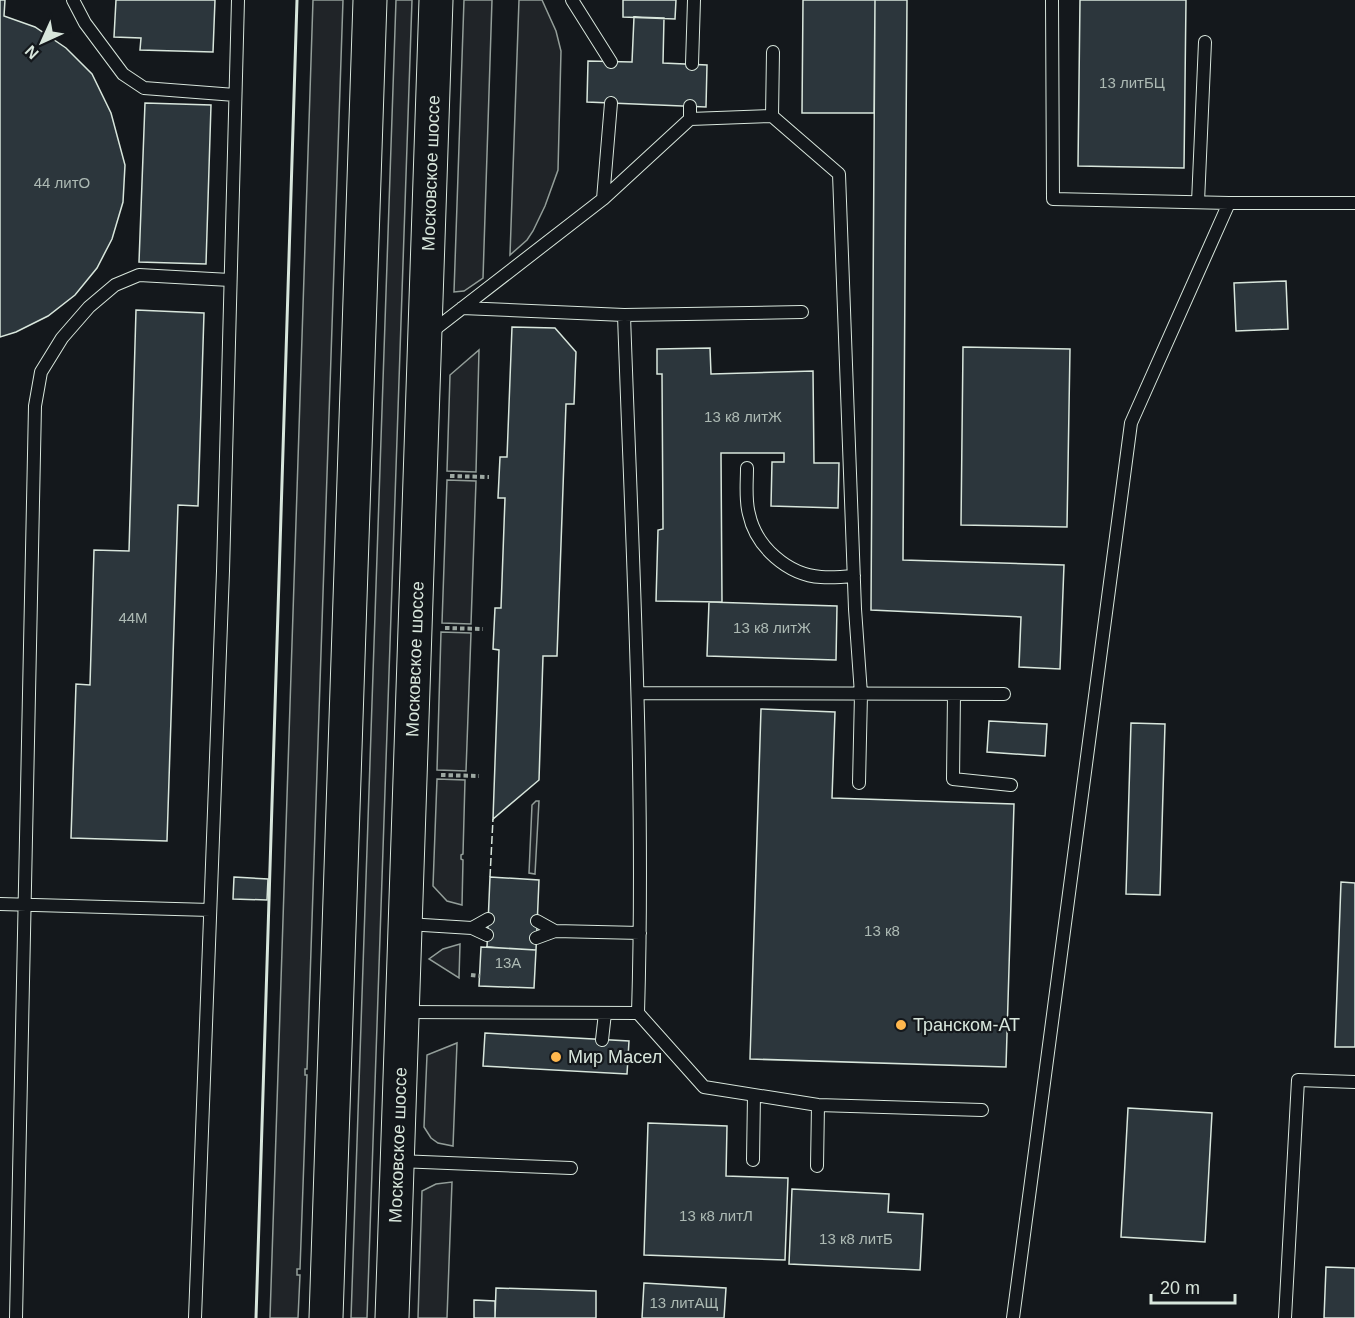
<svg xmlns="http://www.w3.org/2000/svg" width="1355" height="1318" font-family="Arial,sans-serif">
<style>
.green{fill:#202428;stroke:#939e99;stroke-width:1.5}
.building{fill:#2c363c;stroke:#d8e6dc;stroke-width:1.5}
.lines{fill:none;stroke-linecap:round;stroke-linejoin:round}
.service-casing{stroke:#d8e6dc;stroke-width:14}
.primary-casing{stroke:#d8e6dc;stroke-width:35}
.path{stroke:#9da8a2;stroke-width:4;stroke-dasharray:4.5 3;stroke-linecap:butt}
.service{stroke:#14181c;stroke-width:12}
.primary{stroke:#14181c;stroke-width:33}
.fence{stroke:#d8e6dc;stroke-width:1.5;stroke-dasharray:8 3;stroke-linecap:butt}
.wall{stroke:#d8e6dc;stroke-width:3}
.poi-dot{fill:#ffb74d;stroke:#14181c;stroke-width:2}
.labels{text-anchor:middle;stroke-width:4.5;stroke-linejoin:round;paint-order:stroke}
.number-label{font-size:15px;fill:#adbab4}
.street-label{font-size:18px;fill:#d8e6dc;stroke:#14181c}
.poi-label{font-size:18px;fill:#d8e6dc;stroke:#14181c;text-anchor:start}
</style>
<rect width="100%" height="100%" fill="#14181c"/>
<path class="green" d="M313 0H343L307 1069H305V1075H307L300 1269H297V1275H300L298 1318H270Z
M396 0H412L367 1318H351Z
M464 0H492L483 278 464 291 454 292Z
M519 0H542L556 31 561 51 558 170 545 206 533 231 527 240 510 255Z
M479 350 476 472 447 471 450 375Z
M447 480 476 481 471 624 442 623Z
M441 632 471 633 466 771 437 770Z
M437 779 465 780 463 854 461 855V859L463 860 462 905 447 901 433 886Z
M536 801H539L535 874 529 873 532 805Z
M460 944 459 978 429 959 443 949Z
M457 1043 453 1146 438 1143 431 1138 424 1127 427 1055Z
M452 1182 447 1318H418L422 1191 436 1184Z"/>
<path class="building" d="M0 0H5L4 16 35 27 66 48 92 74 111 113 125 165 123 202 112 239 97 268 75 295 48 316 16 332 0 337Z
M116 0H215L213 52 140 50 141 38 114 37Z
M623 0H676L675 19 623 17Z
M803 0H875L874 113H802Z
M875 0H907L903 560 1064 565 1060 669 1019 667 1021 617 871 610Z
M1080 0H1186L1184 168 1078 166Z
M634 17 664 18 663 63 707 65 706 107 587 102 588 61 632 62Z
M145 103 211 105 206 264 139 262Z
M1286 281 1288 329 1236 331 1234 283Z
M136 310 204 313 198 506 178 505 167 841 71 838 76 684 90 685 94 550 129 551Z
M512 327 555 328 576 352 574 404H566L557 656H543L539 780 493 819 499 650 493 649 495 608H501L505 498H498L500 457H507Z
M963 347 1070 349 1067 527 961 525Z
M710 348 711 374 813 371 814 463H839L838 508 771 506 772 462H784V453H721L722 602 656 601 658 530 663 529 662 374H657V349Z
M709 602 837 606 836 660 707 656Z
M761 709 835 712 832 798 1014 804 1006 1067 750 1059Z
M989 721 1047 724 1045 756 987 752Z
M1131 723 1165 724 1160 895 1126 894Z
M234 877 268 879 267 900 233 899Z
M490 877 539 880 536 950 487 947Z
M1341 882 1355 883V1047H1335Z
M481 947 536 950 534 988 479 986Z
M485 1033 629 1041 627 1074 483 1066Z
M1128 1108 1212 1113 1205 1242 1121 1237Z
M648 1123 727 1126 726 1176 788 1178 785 1260 644 1255Z
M792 1189 889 1194 888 1212 923 1214 920 1270 789 1264Z
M1326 1267 1355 1268V1318H1324Z
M644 1283 726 1288 724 1318H642Z
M496 1288 596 1291V1318H495Z
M474 1300 495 1301V1318H474Z"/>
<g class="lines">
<g class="service-casing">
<path id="service" d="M73 0 85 23 123 74 144 88 235 95
M572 0 611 62
M692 64 694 0
M772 116 839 174 855 609 861 694 859 783
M690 119 772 116 773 52
M603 199 690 119V106
M1198 202 1205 42
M1229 203H1355
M462 308 624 315 802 312
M624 315C632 548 645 780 638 1013L704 1087 818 1105 982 1110
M430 333 603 199 611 103
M747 468C747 483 745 500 749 514 756 547 788 575 821 577 832 578 843 577 854 576
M638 693 1004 694
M954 694 953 779 1011 785
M0 904 210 910
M537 921 555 931
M407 924 472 928 487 935
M472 928 488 919
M536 938 555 931 640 933
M404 1012 638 1013
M602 1040 605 1013
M753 1160 754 1095
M398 1161 571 1168
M817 1166 818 1105
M16 1318 35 406 41 372 62 338 89 307 115 285 139 275 230 280
M195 1318 223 571 238 0
M1013 1318 1131 423 1229 203 1053 199 1052 0
M1285 1318 1298 1080 1355 1082"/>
</g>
<g class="primary-casing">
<path id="primary" d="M326 1318 370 0
M392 1318 436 0"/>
</g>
<path class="path" d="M450 476 489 477
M445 628 483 629
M441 775 479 776
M471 975 480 976"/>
<use href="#service" class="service"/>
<use href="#primary" class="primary"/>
<path class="fence" d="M490 877 493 819"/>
<path class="wall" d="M256 1318 297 0"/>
</g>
<g class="poi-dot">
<circle cx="901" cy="1025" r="6"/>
<circle cx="556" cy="1057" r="6"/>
</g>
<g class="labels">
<g class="number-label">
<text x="1132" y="88">13 литБЦ</text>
<text x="62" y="188">44 литО</text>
<text x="743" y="422">13 к8 литЖ</text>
<text x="133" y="623">44M</text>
<text x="772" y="633">13 к8 литЖ</text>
<text x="882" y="936">13 к8</text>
<text x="508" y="968">13А</text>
<text x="716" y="1221">13 к8 литЛ</text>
<text x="856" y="1244">13 к8 литБ</text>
<text x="684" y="1308">13 литАЩ</text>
</g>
<g class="street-label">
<text transform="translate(431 173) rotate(-88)" y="6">Московское шоссе</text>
<text transform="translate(415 659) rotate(-88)" y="6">Московское шоссе</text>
<text transform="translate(398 1145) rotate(-88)" y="6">Московское шоссе</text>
</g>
<g class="poi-label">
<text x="913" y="1031">Транском-АТ</text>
<text x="568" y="1063">Мир Масел</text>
</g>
</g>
<g transform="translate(42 42) rotate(225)" stroke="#14181c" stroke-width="4.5" paint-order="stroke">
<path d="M0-4.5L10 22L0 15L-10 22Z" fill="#d8e6dc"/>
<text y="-9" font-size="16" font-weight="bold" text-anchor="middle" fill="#d8e6dc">N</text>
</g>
<path d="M1151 1294v9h84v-9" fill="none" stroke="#d8e6dc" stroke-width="3"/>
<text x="1160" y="1294" font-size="18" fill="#d8e6dc" stroke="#14181c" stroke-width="4.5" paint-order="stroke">20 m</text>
</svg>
